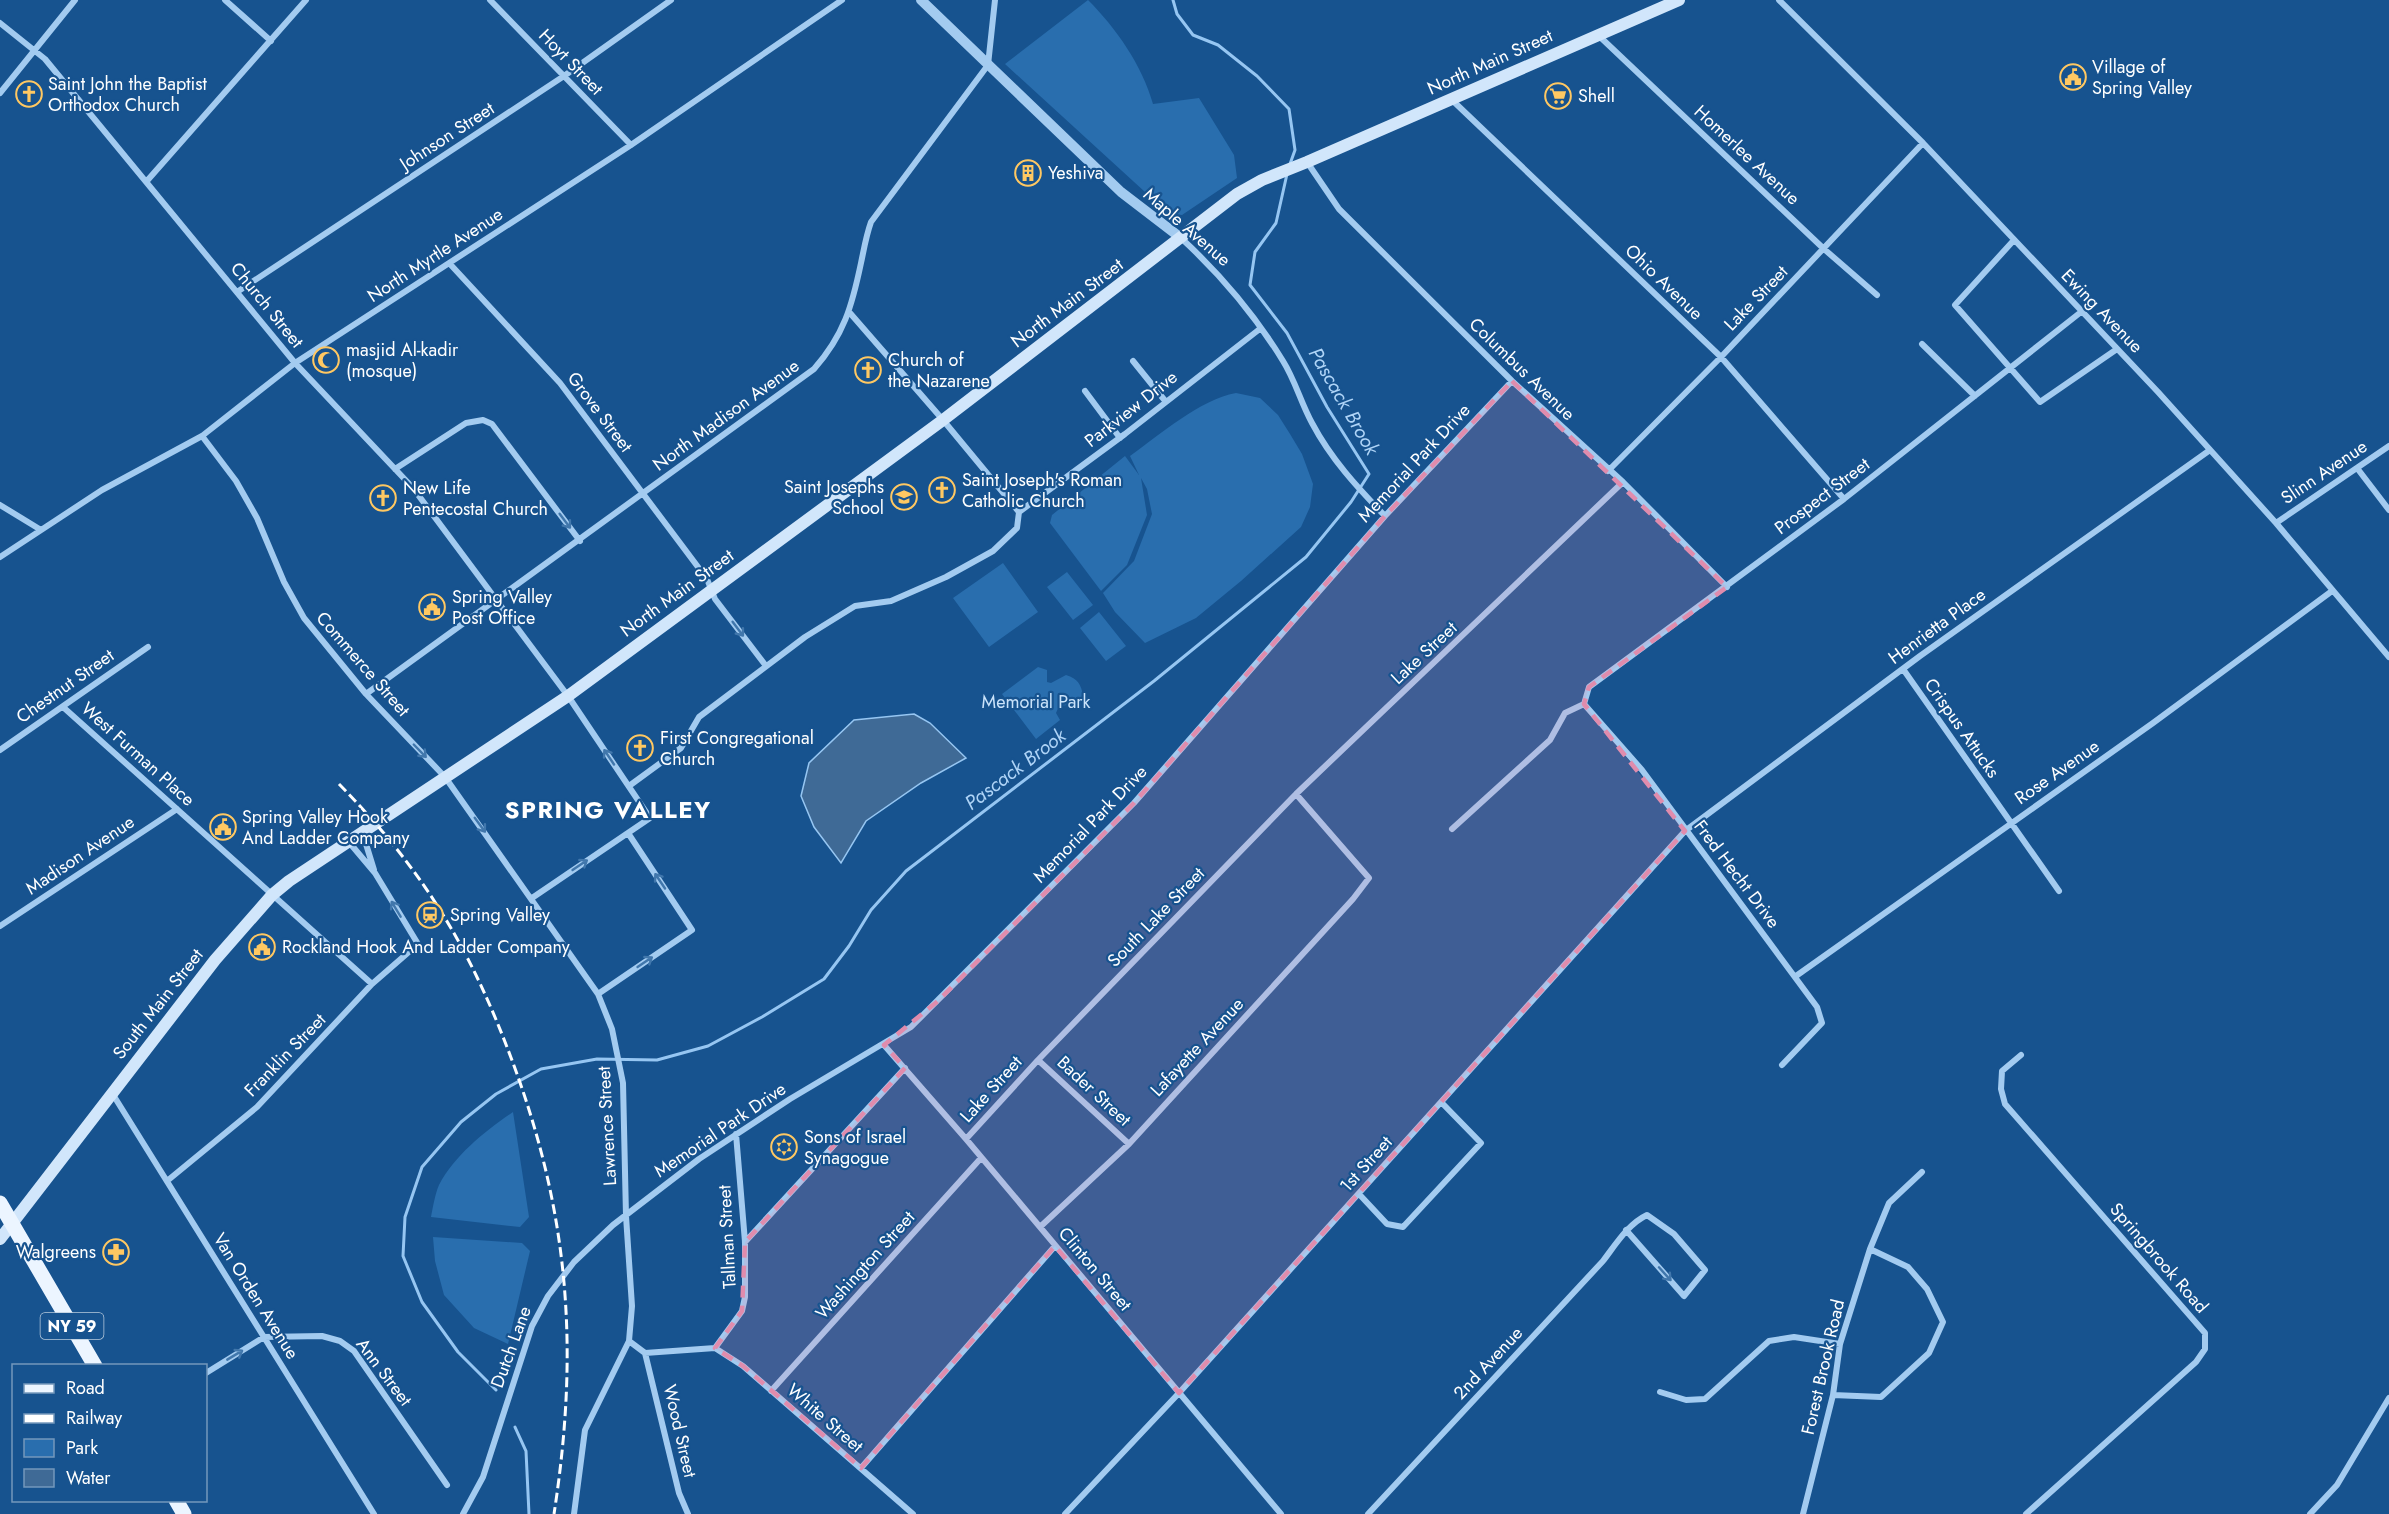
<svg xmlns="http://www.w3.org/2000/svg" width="2389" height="1514" font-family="Jost,sans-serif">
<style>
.green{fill:#296eae}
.water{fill:#3f6a96;stroke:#96c6f2;stroke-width:1.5}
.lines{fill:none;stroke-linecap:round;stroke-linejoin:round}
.stream{stroke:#96c6f2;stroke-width:3}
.minor{stroke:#a3cbf0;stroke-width:6}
.tertiary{stroke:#a3cbf0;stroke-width:10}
.secondary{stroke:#d1e6fb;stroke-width:12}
.primary{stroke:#ecf5ff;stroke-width:15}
.rail{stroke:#fff;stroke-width:3;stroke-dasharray:10 4.5;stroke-linecap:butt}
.oneway{stroke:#4177ac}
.marked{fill:#e08cad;fill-opacity:0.2;stroke:#e08cad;stroke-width:4.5;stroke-dasharray:12 8;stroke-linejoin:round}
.labels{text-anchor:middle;stroke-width:4.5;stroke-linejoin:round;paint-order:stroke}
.shield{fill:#17538f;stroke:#b9cbdd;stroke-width:1.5}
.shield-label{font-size:16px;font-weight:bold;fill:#fff}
.street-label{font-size:18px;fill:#fff;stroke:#17538f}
.poi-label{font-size:18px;fill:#fff;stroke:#17538f;text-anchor:start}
.park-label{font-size:18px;fill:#cae3fb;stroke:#17538f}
.water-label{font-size:20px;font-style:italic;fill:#afd4f7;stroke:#17538f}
.district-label{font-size:24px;font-weight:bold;letter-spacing:1.5px;fill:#fff;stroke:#17538f}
</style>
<rect width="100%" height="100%" fill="#17538f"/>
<path class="green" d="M1088 0C1116 28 1142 65 1153 104L1199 98 1234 155 1237 178 1182 215 1174 214 1145 192 1005 64Z
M1236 393 1260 398 1278 415 1290 434 1302 454 1313 484 1310 507 1301 527 1241 581 1196 618 1145 643 1115 612 1103 593 1134 561 1152 514 1147 489 1141 478 1147 515 1127 565 1101 591 1050 523 1052 515 1125 456 1139 475 1130 456C1161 434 1199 400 1236 393Z
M1003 563 1038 612 989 647 953 598Z
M1067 572 1093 605 1073 620 1047 587Z
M1099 612 1126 646 1106 661 1080 628Z
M1038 667 1047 670V682L1051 683 1066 675C1078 679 1081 684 1083 696L1076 704 1059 706 1056 713 1060 720 1036 739 1002 694Z
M513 1112 529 1217 520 1227 431 1217C433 1207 435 1194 439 1185 455 1155 485 1131 513 1112Z
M433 1237 522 1243 530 1251 508 1344 474 1328 444 1295 435 1261Z"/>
<path class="water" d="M914 714 930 723 966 758 921 783 866 821 841 863 814 827 801 796 809 763 854 720Z"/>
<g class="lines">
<path class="stream" d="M1173 0 1177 14 1193 35 1218 45 1257 76 1289 109 1295 150 1290 164
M496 1390 458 1352 422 1302 403 1256 405 1217 422 1167 461 1122 496 1094 541 1069 597 1059 657 1060 708 1046 762 1017 824 979 849 946 871 910 906 871 1154 681 1306 557 1351 502 1369 474 1327 407 1287 333 1250 285 1255 252 1276 223 1287 174
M515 1427 526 1451 529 1514"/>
<path class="minor" d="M225 0 271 41
M490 0 631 145
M1779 0 1923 143 2158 392 2276 523 2389 657
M0 23 45 59 295 363 413 488 568 696 650 818 532 898
M1598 35 1824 249 1877 295
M0 93 75 0
M1452 100 1721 357 1844 499
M1307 162 1339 209 1512 381 1623 482 1727 587
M146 182 306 0
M1181 238C1220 274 1255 315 1283 361 1295 380 1301 403 1312 423 1331 459 1357 487 1385 516
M2014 240 1955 305 2040 402 2117 349
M450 264 560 383 707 579 715 599 766 666
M237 292 564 76 671 0
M850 313 943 420 1019 512
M1922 344 1975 396
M1133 361 1166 402
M1085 391 1120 438
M202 436 236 481 257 518 284 582 304 618 366 694 445 777 598 994 612 1029 623 1083 626 1216 632 1306 629 1341 585 1430 574 1514
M2357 468 2389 510
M395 469 466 423 483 420 492 424 580 541
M1608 471 1721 357 1923 143
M0 505 41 530
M1019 512 1125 434 1261 328
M2276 523 2389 446
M0 557 102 490 202 436 295 363 631 145 842 0
M1903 669 2059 891
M366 694 814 369C844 335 852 306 861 263 864 249 866 236 871 222L988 65 995 0
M1584 704 1589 687 1844 499 2081 312
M1584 704 1642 770 1817 1007 1822 1023 1782 1065
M63 707 372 984
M0 750 148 647
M629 786 681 748 699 717 805 637 855 606 891 601 946 577 993 551 1017 528 1019 512
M1452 829 1550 740 1565 713 1584 704
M362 831 374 870
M0 926 177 809
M1796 976 2153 723 2332 591
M598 994 692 930 628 833
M884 1045 966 1139 1281 1514
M2021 1055 2002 1071 2001 1089 2005 1104 2205 1333V1349L2196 1362 2026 1514
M1038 1060 1129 1144
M112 1093 374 1514
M966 1139 1038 1060 1296 794 1623 482
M167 1181 257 1107 372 984 418 944 375 873 348 841
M1359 1194 1387 1224 1403 1227 1481 1143 1442 1103
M1040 1227 1129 1144 1353 899 1369 878 1296 794
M745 1242 905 1068
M629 1341 645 1353 715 1348 742 1311 745 1297V1242L736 1134
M715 1348 743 1366 913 1514
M645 1353 679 1493 688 1514
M206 1373 264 1337 322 1336 340 1341 354 1351 447 1485
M771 1391 981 1158
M1660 1392 1686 1400 1705 1399 1769 1341 1794 1337 1840 1344
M1833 1395 1881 1397 1929 1353 1943 1322 1927 1289 1908 1267 1870 1249
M861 1468 1055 1246
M463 1514 483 1477 532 1326 548 1296 574 1262 613 1225 699 1159 790 1099 911 1027 1134 803 1385 516 1512 381
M1065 1514 1179 1393 1685 831 1920 656 2210 450
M1368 1514 1603 1261C1616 1244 1628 1224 1647 1215L1674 1234 1705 1270 1684 1296 1626 1230
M1803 1514 1833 1395 1840 1344 1870 1249 1889 1203 1922 1172
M2310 1514 2337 1485 2389 1398"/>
<path class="tertiary" d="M921 0 1121 192 1181 238"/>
<path class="secondary" d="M0 1239 215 960 272 895 289 881 568 696 943 420 1237 194 1262 180 1307 162 1679 0"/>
<path class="primary" d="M0 1203 95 1366
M176 1500 184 1514"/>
<path class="rail" d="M339 784C424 871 471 949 513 1063 570 1217 579 1352 554 1514"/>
</g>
<defs><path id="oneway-shaft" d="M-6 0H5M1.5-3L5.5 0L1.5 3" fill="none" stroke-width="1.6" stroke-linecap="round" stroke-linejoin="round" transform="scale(1.5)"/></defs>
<g class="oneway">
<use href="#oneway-shaft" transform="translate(565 521) rotate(53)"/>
<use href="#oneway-shaft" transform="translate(738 629) rotate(53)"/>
<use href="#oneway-shaft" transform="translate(420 751) rotate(46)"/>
<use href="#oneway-shaft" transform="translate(609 757) rotate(-124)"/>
<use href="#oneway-shaft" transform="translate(480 825) rotate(54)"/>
<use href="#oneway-shaft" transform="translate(580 865) rotate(-34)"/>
<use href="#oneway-shaft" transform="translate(660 881) rotate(-124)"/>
<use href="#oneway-shaft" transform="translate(396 909) rotate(-121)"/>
<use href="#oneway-shaft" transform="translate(645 962) rotate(-34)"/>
<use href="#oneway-shaft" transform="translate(1665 1274) rotate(48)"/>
<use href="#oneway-shaft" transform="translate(235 1355) rotate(-31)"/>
</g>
<path class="marked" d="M1512 381 1727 587 1589 687 1584 704 1685 831 1179 1393 1055 1246 861 1468 743 1366 715 1348 742 1311 745 1242 905 1068 884 1045 938 1001 1134 803 1385 516Z"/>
<defs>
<g id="civic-ring" transform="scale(1.35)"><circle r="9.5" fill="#17538f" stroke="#ffc862" stroke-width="1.5"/><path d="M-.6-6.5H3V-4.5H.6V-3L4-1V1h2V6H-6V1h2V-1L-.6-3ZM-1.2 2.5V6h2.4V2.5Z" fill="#ffc862"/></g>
<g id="church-ring" transform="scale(1.35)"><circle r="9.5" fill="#17538f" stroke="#ffc862" stroke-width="1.5"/><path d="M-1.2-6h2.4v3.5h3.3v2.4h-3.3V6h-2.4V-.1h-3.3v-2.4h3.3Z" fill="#ffc862"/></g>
<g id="supermarket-ring" transform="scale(1.35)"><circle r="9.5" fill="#17538f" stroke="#ffc862" stroke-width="1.5"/><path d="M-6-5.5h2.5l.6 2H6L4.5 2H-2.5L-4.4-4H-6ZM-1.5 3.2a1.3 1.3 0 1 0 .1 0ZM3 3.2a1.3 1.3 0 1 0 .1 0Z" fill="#ffc862"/></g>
<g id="building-ring" transform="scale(1.35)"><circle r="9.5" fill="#17538f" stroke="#ffc862" stroke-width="1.5"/><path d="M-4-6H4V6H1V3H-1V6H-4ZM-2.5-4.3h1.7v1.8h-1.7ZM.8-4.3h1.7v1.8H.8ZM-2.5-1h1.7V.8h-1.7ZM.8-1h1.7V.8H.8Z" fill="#ffc862"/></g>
<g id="mosque-ring" transform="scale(1.35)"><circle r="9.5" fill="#17538f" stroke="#ffc862" stroke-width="1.5"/><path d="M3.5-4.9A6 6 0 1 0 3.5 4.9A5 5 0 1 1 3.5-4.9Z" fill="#ffc862"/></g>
<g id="school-ring" transform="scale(1.35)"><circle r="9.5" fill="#17538f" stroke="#ffc862" stroke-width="1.5"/><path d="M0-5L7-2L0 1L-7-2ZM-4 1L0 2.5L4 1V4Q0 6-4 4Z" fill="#ffc862"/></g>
<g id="station-ring" transform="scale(1.35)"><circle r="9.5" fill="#17538f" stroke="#ffc862" stroke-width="1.5"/><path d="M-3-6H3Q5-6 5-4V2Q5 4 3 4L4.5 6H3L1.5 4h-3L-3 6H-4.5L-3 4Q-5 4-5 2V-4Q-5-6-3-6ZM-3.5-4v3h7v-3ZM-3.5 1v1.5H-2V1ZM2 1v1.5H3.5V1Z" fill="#ffc862"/></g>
<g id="synagogue-ring" transform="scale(1.35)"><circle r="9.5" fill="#17538f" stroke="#ffc862" stroke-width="1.5"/><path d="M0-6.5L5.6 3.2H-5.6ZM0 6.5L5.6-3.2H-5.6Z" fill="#ffc862"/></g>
<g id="pharmacy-ring" transform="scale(1.35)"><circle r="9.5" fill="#17538f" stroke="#ffc862" stroke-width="1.5"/><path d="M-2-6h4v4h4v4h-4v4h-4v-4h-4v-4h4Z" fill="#ffc862"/></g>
</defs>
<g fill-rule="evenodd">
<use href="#civic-ring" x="2073" y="77"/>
<use href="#church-ring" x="29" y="94"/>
<use href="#supermarket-ring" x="1558" y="96"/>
<use href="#building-ring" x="1028" y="173"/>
<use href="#mosque-ring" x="326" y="360"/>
<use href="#church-ring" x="868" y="370"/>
<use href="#church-ring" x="942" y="490"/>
<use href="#school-ring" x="904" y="497"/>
<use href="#church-ring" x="383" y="498"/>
<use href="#civic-ring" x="432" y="607"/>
<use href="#church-ring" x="640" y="748"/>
<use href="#civic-ring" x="223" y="827"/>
<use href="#station-ring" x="430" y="915"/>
<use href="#civic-ring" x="262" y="947"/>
<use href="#synagogue-ring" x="784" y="1147"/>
<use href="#pharmacy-ring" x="116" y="1252"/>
</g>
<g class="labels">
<rect class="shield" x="40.5" y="1313" width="63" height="26" rx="4.5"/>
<g class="shield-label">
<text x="72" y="1332">NY 59</text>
</g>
<g class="street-label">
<text transform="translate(571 62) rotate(46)" y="6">Hoyt Street</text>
<text transform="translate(1490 62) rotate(-24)" y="6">North Main Street</text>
<text transform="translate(447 136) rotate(-33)" y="6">Johnson Street</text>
<text transform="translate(1747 155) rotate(43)" y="6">Homerlee Avenue</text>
<text transform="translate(1187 227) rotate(41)" y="6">Maple Avenue</text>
<text transform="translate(435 255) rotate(-33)" y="6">North Myrtle Avenue</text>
<text transform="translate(1664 282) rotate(44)" y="6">Ohio Avenue</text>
<text transform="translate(1756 298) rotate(-46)" y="6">Lake Street</text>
<text transform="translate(1067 303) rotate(-37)" y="6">North Main Street</text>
<text transform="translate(267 305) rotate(51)" y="6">Church Street</text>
<text transform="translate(2102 311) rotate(46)" y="6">Ewing Avenue</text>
<text transform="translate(1522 369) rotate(44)" y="6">Columbus Avenue</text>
<text transform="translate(1131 409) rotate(-38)" y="6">Parkview Drive</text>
<text transform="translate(600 412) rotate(53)" y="6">Grove Street</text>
<text transform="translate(726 415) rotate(-36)" y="6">North Madison Avenue</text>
<text transform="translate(1414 463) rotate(-47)" y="6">Memorial Park Drive</text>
<text transform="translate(2324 472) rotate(-34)" y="6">Slinn Avenue</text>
<text transform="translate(1822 496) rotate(-37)" y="6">Prospect Street</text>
<text transform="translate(677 593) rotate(-36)" y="6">North Main Street</text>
<text transform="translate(1937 626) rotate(-36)" y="6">Henrietta Place</text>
<text transform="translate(1424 653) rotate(-43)" y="6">Lake Street</text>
<text transform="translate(363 664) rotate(49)" y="6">Commerce Street</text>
<text transform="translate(65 686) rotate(-35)" y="6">Chestnut Street</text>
<text transform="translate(1962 728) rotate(55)" y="6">Crispus Attucks</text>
<text transform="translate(138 754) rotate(42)" y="6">West Furman Place</text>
<text transform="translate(2057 772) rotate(-35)" y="6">Rose Avenue</text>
<text transform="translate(1090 824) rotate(-46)" y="6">Memorial Park Drive</text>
<text transform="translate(80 855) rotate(-34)" y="6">Madison Avenue</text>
<text transform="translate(1737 874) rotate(53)" y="6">Fred Hecht Drive</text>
<text transform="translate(1156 917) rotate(-46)" y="6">South Lake Street</text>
<text transform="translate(158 1004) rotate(-52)" y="6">South Main Street</text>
<text transform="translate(1197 1047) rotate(-47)" y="6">Lafayette Avenue</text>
<text transform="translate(285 1055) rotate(-46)" y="6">Franklin Street</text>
<text transform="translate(991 1089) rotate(-48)" y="6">Lake Street</text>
<text transform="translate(1094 1091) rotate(43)" y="6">Bader Street</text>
<text transform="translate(607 1126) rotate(-93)" y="6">Lawrence Street</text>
<text transform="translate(720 1130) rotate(-34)" y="6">Memorial Park Drive</text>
<text transform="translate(1366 1164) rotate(-48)" y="6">1st Street</text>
<text transform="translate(727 1237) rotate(-93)" y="6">Tallman Street</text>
<text transform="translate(2159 1258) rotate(49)" y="6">Springbrook Road</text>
<text transform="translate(865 1265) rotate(-48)" y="6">Washington Street</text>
<text transform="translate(1095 1269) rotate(50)" y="6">Clinton Street</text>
<text transform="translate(256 1296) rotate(58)" y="6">Van Orden Avenue</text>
<text transform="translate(511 1347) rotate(-70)" y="6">Dutch Lane</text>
<text transform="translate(1488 1363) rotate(-47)" y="6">2nd Avenue</text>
<text transform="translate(1823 1367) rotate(-77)" y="6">Forest Brook Road</text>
<text transform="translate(384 1372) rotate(53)" y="6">Ann Street</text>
<text transform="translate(825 1418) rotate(41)" y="6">White Street</text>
<text transform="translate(680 1431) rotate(77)" y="6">Wood Street</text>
</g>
<g class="poi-label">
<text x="2092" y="73">Village of<tspan x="2092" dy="21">Spring Valley</tspan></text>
<text x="48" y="90">Saint John the Baptist<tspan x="48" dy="21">Orthodox Church</tspan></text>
<text x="1578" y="102">Shell</text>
<text x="1048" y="179">Yeshiva</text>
<text x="346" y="356">masjid Al-kadir<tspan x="346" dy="21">(mosque)</tspan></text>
<text x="888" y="366">Church of<tspan x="888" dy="21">the Nazarene</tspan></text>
<text x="962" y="486">Saint Joseph's Roman<tspan x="962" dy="21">Catholic Church</tspan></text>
<text x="884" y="493" text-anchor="end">Saint Josephs<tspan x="884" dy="21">School</tspan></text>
<text x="403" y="494">New Life<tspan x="403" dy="21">Pentecostal Church</tspan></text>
<text x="452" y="603">Spring Valley<tspan x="452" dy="21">Post Office</tspan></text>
<text x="660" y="744">First Congregational<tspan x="660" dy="21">Church</tspan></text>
<text x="242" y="823">Spring Valley Hook<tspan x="242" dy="21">And Ladder Company</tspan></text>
<text x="450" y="921">Spring Valley</text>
<text x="282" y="953">Rockland Hook And Ladder Company</text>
<text x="804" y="1143">Sons of Israel<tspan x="804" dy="21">Synagogue</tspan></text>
<text x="96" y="1258" text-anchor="end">Walgreens</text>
</g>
<g class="park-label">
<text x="1036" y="708">Memorial Park</text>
</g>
<g class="water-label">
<text transform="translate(1344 401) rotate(60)" y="7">Pascack Brook</text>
<text transform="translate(1015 769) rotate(-37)" y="7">Pascack Brook</text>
</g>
<g class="district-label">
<text x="608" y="818">SPRING VALLEY</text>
</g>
</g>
<rect x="12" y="1364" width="195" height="138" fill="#17538f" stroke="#7498bc" stroke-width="1.5"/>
<rect x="24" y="1384" width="30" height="9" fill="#ecf5ff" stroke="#7498bc" stroke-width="1.5"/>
<text x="66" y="1394" font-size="18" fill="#ffffff">Road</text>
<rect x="24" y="1414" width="30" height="9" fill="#ffffff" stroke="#7498bc" stroke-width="1.5"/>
<text x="66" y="1424" font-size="18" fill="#ffffff">Railway</text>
<rect x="24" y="1439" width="30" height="18" fill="#296eae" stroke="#7498bc" stroke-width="1.5"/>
<text x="66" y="1454" font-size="18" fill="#ffffff">Park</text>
<rect x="24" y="1469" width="30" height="18" fill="#3f6a96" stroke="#7498bc" stroke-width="1.5"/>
<text x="66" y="1484" font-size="18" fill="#ffffff">Water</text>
</svg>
